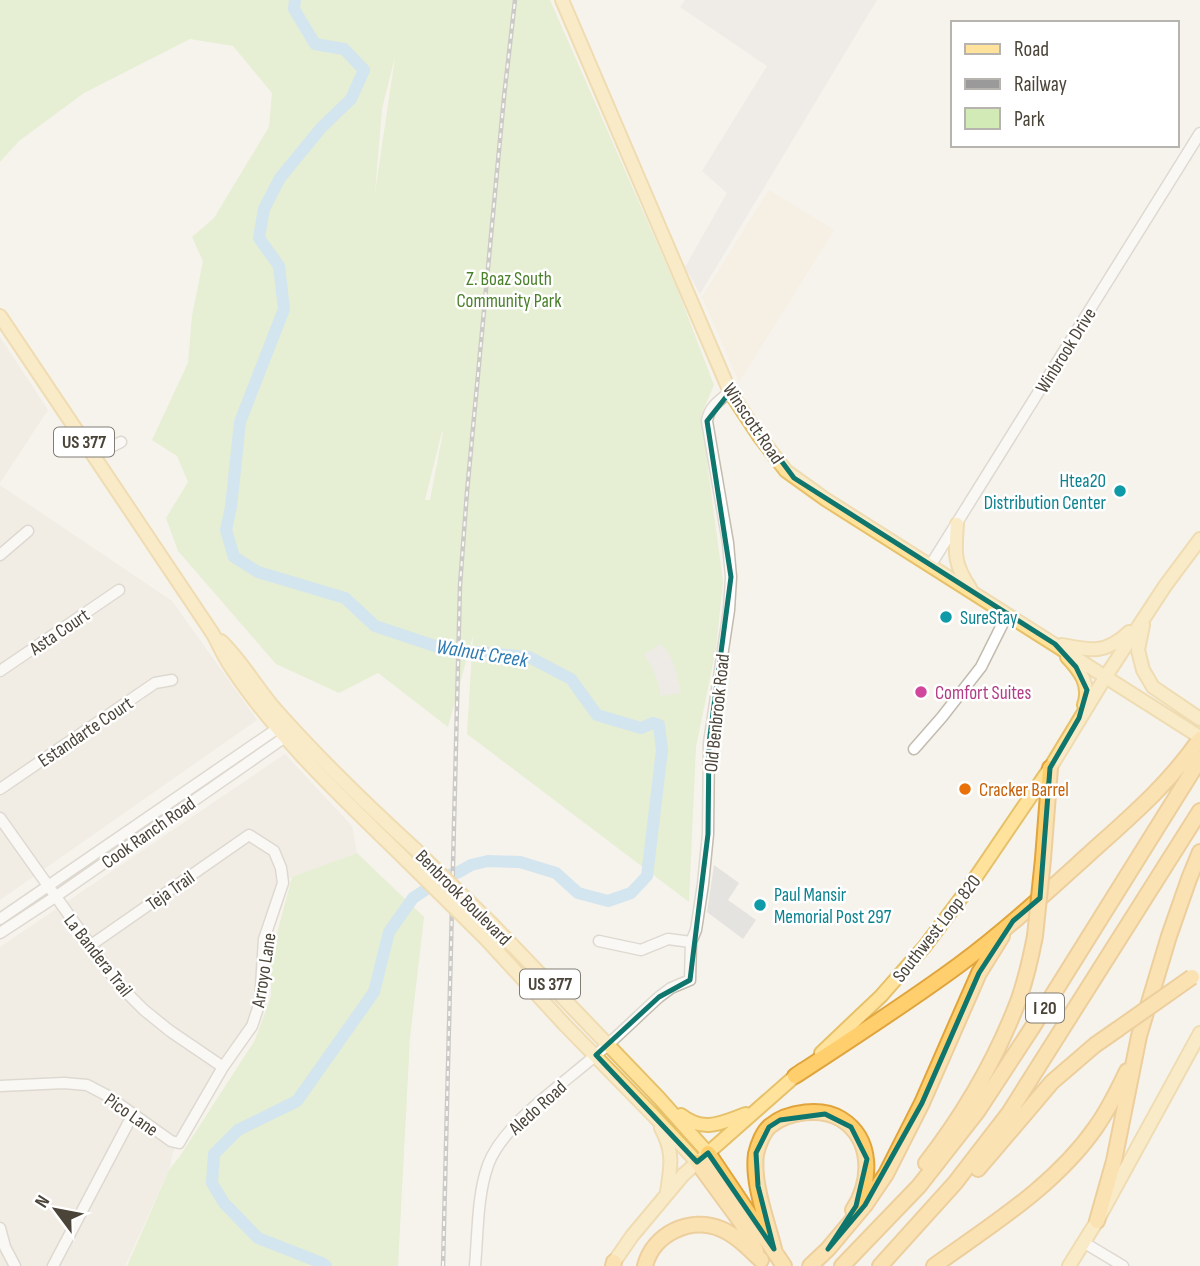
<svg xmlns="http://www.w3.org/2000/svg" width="1200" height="1266" font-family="'Sofia Sans Condensed',sans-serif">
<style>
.residential{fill:#eae5da}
.commercial{fill:#f7ead8}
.industrial{fill:#e6e2dd}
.green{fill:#d2eab5;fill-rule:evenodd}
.parking{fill:#e5e3e0}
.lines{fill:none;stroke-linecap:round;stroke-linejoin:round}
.river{stroke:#a9d4f2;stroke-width:12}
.minor-casing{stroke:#c2bbae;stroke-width:13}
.major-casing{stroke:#e6c16a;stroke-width:16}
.highway-casing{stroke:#e0a43c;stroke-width:18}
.minor{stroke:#fff;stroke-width:10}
.major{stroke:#ffe39c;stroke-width:12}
.highway{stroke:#ffcf6e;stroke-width:14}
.rail-casing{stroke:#9a9a9a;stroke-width:4.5}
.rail{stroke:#fff;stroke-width:2;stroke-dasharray:5;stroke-linecap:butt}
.major-bridge-casing{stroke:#e6c16a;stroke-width:16;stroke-linecap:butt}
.highway-bridge-casing{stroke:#e0a43c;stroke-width:18;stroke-linecap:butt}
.major-bridge{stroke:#ffe39c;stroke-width:12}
.highway-bridge{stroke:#ffcf6e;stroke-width:14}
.marked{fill:none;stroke:#0f766e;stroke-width:5;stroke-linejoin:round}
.culture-dot{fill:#0f9aa8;stroke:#fff;stroke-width:2.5}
.hotel-dot{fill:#d1479c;stroke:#fff;stroke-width:2.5}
.food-dot{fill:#e8710a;stroke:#fff;stroke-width:2.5}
.labels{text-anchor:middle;stroke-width:5;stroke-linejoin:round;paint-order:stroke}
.shield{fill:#fff;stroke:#817c74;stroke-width:2}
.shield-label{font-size:18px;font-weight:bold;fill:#4b4439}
.park-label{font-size:19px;fill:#4a7f2a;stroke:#fff}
.street-label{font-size:19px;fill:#4b4439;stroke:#fff}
.culture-label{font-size:19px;fill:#0d838f;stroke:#fff;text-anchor:start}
.hotel-label{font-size:19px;fill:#b23c85;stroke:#fff;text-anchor:start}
.food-label{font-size:19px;fill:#c56008;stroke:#fff;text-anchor:start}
.water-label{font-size:21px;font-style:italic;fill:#2e7ab2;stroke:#fff}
</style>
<rect width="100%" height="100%" fill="#f6f3ec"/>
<path class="residential" d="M0 337 48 410 0 483Z
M0 485 172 601 257 720 0 900Z
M285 754 352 826 357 853 292 877 275 887 258 937 256 995 246 1027 177 1136 169 1170 125 1266H0V947Z"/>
<path class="commercial" d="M769 190 834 230 739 382 702 297Z"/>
<path class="industrial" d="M685 0H877L700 294 685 267 727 193 702 171 767 66 680 7Z"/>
<path class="green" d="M0 0H550L678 291 714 385 701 416 723 582 716 649 696 747 689 902 467 734 473 636 448 727 378 673 339 693 276 664 178 551 166 518 188 482 177 456 152 440 188 363 192 316 203 261 192 237 214 218 269 127 272 93 233 46 190 39 84 93 19 141 0 162ZM395 57 375 193 382 109ZM442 432H443L430 500H425Z
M357 853 424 917 410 1038 398 1266H127L169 1170 180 1156 255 1040 271 996V956L292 877Z"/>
<path class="parking" d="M660 644 668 652 675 667 681 693 661 696 656 677 651 665 644 655Z
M714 865 739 883 728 900 756 920 743 939 707 912Z"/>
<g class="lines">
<path class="river" d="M295 0 294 9 315 44 344 49 364 70 351 99 321 128 280 178 264 209 259 238 279 266 284 309 240 422 231 507 226 530 234 557 258 572 345 598 375 626 444 649 529 657 571 679 597 715 641 728 653 723 659 725 662 750 647 876 631 893 608 901 578 893 556 873 520 862 488 861 471 865 457 873 448 875 413 898 389 932 374 992 297 1101 238 1130 214 1154 212 1183 224 1203 258 1238 322 1263 326 1266"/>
<g class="minor-casing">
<path id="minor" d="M93 456 121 442
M0 555 28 531
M930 566 1200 133
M0 671 119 590
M914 749 942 717 981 667 1007 615
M0 789 155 683 172 680
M0 818 118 984 144 1010 170 1031 223 1067
M0 919 281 726
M0 933 55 897 291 733
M599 941 641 950 668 939 691 942
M0 1086 64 1083 87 1085 108 1096 171 1141 179 1143 223 1067 252 1026 260 1002 264 939 283 883 281 868 274 851 249 835 91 945
M0 1228 5 1247 15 1266
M1083 1242 1123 1266
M53 1266 133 1114
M475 1266C478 1233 477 1196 488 1165 503 1124 563 1084 596 1055 618 1036 638 1016 659 997L671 988 690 980 691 942 696 930 703 884 708 834 709 743 729 610 731 577 728 543 707 421C709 407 720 400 730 392"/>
</g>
<g class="major-casing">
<path id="major" d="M562 0 730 392 759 436 786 471 825 499 1200 737
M0 316 213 634C219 645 224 657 231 667 279 740 345 800 407 861
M957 524C955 552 953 563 970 588
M1143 625 1138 650 1143 670 1153 687 1200 719
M221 641C242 661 256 687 275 709 319 759 367 805 416 850
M1062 645C1091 651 1106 654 1129 632
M1067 657C1080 671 1091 685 1084 705
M493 925 659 1098 708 1153
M486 939 565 1025 654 1116 697 1162
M821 1053 881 996 925 946 967 890 1050 768 1106 676 1165 586 1200 539
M681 1115C704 1133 721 1123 746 1114
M661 1128C674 1152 671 1166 667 1192
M614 1262 632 1236 683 1175 802 1070
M1069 1266 1097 1221 1200 1033"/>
</g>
<g class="highway-casing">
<path id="highway" d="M1043 859 1050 768
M795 1076C850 1040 906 1004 959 965 1005 931 1047 892 1089 854 1130 817 1168 785 1200 739
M708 1153 784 1266
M697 1162 741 1222 756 1251
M926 1163C964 1114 997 1057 1019 999 1026 978 1031 957 1035 936
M978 1169 1052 1082 1095 1045 1118 1029
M1097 1221 1114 1161 1139 1036 1169 936 1189 879 1200 852
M774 1249C767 1221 752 1183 756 1154 758 1145 763 1132 770 1126 788 1111 822 1107 841 1119 873 1139 872 1181 853 1210
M613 1266 614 1262
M645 1266C653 1234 690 1216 721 1229 736 1235 749 1249 761 1260
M810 1266 828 1249 865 1205 886 1174 922 1103 979 973 1002 936
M842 1266 919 1186 977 1112 1032 1028 1200 759
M880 1266 955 1183 1009 1113 1200 811
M934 1266C991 1225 1055 1186 1096 1127 1108 1110 1118 1090 1127 1071"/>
</g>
<use href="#minor" class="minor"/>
<use href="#major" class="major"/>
<use href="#highway" class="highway"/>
<g class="rail-casing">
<path id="rail" d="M443 1266 460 585 467 492 504 97 515 0"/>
</g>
<use href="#rail" class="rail"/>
<g class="major-bridge-casing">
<path id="major-bridge" d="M416 850 493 925
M407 861 486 939"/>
</g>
<g class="highway-bridge-casing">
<path id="highway-bridge" d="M1035 936 1043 859
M1118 1029 1192 977"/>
</g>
<use href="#major-bridge" class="major-bridge"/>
<use href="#highway-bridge" class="highway-bridge"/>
</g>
<path d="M0 0H1200V1266H0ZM730 392 794 478 1055 644 1076 667 1087 690 1079 718 1050 768 1040 898 1013 921 979 973 922 1103 865 1205 828 1249 856 1206 867 1159 851 1127 825 1114 780 1120 769 1127 756 1153 758 1186 774 1249 708 1153 697 1162 596 1055 659 997 690 980 708 834 709 743 731 577 707 421Z" fill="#f6f3ec" fill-opacity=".55" fill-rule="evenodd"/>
<path class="marked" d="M730 392 794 478 1055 644 1076 667 1087 690 1079 718 1050 768 1040 898 1013 921 979 973 922 1103 865 1205 828 1249 856 1206 867 1159 851 1127 825 1114 780 1120 769 1127 756 1153 758 1186 774 1249 708 1153 697 1162 596 1055 659 997 690 980 708 834 709 743 731 577 707 421Z"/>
<g class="culture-dot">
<circle cx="1120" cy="491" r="7"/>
<circle cx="946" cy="617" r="7"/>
<circle cx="760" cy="905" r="7"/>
</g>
<circle class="hotel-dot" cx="921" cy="692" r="7"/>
<circle class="food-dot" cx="965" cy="789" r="7"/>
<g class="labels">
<g class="shield">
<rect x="54" y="427.5" width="60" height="29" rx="5"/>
<rect x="520" y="969.5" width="60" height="29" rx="5"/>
<rect x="1026" y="993.5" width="38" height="29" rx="5"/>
</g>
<g class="shield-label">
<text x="84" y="448">US 377</text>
<text x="550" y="990">US 377</text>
<text x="1045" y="1014">I 20</text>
</g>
<g class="park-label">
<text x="509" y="285">Z. Boaz South<tspan x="509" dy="22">Community Park</tspan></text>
</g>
<g class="street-label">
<text transform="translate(1065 350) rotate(-58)" y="7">Winbrook Drive</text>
<text transform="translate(754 423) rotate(56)" y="7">Winscott Road</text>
<text transform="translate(59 631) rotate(-34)" y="7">Asta Court</text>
<text transform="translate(716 713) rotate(-84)" y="7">Old Benbrook Road</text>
<text transform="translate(85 731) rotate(-34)" y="7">Estandarte Court</text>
<text transform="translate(148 832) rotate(-35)" y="7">Cook Ranch Road</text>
<text transform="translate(170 890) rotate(-35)" y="7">Teja Trail</text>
<text transform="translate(464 897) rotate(45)" y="7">Benbrook Boulevard</text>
<text transform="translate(936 928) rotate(-52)" y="7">Southwest Loop 820</text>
<text transform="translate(99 955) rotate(52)" y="7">La Bandera Trail</text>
<text transform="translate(263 970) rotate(-81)" y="7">Arroyo Lane</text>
<text transform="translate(537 1107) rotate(-42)" y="7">Aledo Road</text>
<text transform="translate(132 1114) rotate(35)" y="7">Pico Lane</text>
</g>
<g class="culture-label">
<text x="1106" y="487" text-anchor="end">Htea20<tspan x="1106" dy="22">Distribution Center</tspan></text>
<text x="960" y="624">SureStay</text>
<text x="774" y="901">Paul Mansir<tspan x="774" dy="22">Memorial Post 297</tspan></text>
</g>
<g class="hotel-label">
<text x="935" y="699">Comfort Suites</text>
</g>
<g class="food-label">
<text x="979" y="796">Cracker Barrel</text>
</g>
<g class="water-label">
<text transform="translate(482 653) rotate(9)" y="7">Walnut Creek</text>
</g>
</g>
<rect x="951" y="21" width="228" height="126" fill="#ffffff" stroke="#b7b4b0" stroke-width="2"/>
<rect x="965" y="44" width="35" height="10" fill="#ffe39c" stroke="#b7b4b0" stroke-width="2"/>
<text x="1014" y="56" font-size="21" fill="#4b4439">Road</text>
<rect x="965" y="79" width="35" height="10" fill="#9a9a9a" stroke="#b7b4b0" stroke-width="2"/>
<text x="1014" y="91" font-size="21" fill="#4b4439">Railway</text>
<rect x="965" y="108" width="35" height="21" fill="#d2eab5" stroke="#b7b4b0" stroke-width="2"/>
<text x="1014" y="126" font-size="21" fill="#4b4439">Park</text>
<g transform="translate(56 1210) rotate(302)" stroke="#ffffff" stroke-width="5" paint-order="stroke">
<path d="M0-5L12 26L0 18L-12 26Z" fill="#4b4439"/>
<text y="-10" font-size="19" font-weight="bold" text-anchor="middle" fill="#4b4439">N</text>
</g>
</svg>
